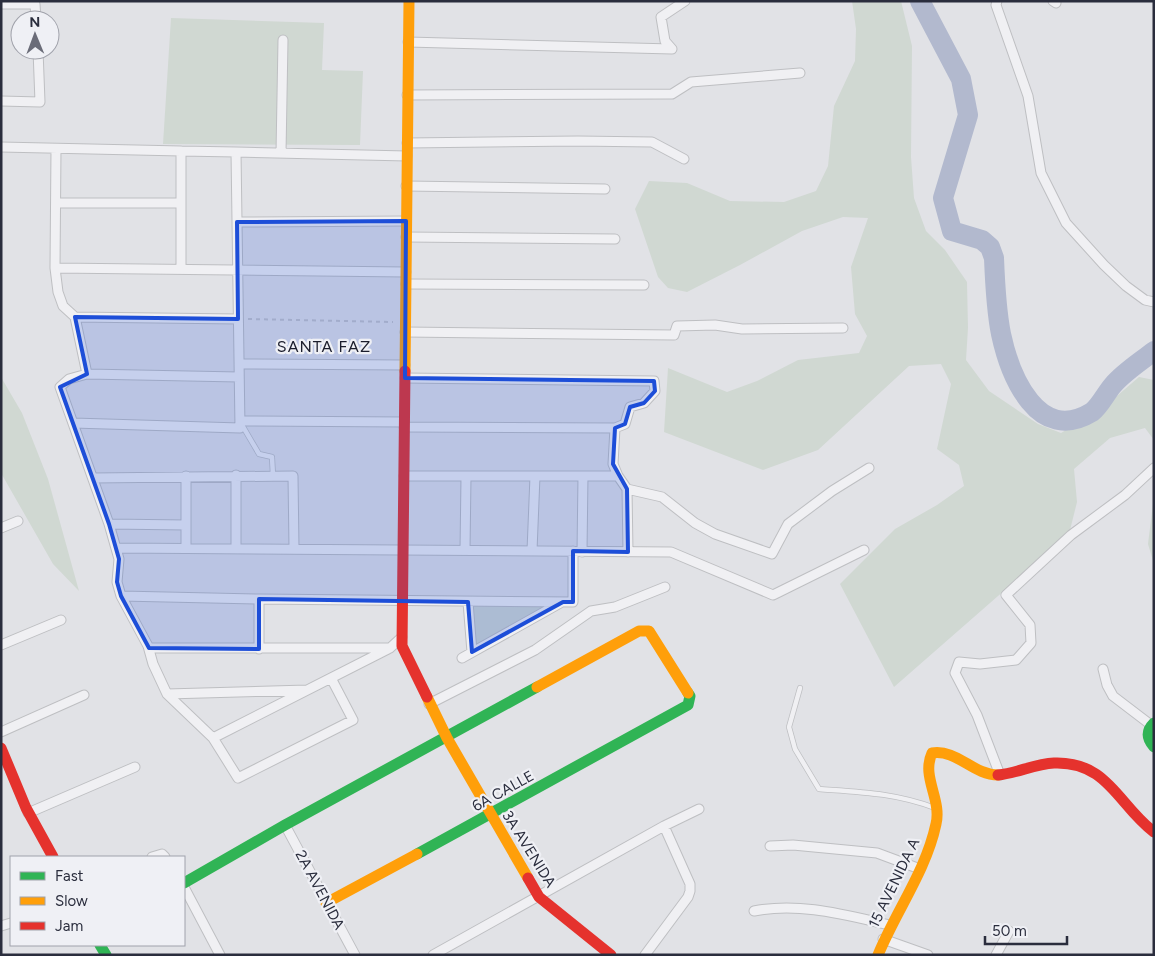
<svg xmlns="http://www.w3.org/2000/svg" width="1155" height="956" font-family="Figtree,sans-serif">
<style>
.green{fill:#d0d8d2}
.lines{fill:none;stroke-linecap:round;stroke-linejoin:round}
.river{stroke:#b2b9ce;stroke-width:20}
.lane-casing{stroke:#bebfc2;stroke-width:6}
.street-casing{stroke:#bebfc2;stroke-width:11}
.path{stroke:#c3c3c9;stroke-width:2;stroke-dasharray:4 4;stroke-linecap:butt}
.lane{stroke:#f0f0f3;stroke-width:4.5}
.street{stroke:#f0f0f3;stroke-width:9}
.fast{stroke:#30b455;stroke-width:11}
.slow{stroke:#ff9f0a;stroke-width:11}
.jam{stroke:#e5322d;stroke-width:11}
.marked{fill:#1d4ed8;fill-opacity:0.2;stroke:#1d4ed8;stroke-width:4;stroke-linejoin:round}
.labels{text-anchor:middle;stroke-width:4.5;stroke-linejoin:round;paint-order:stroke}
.street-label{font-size:15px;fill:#2a2d3d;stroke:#eff0f5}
.neighbourhood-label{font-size:16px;letter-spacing:1px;fill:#1c1e2d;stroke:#eff0f5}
</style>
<rect width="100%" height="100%" fill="#e1e2e6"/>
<path class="green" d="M852 1H901L912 46 911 157 914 198 926 231 945 250 967 282 968 328 966 360 989 391 1038 424 1061 433 1103 408 1139 377 1154 380V440L1145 428 1110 438 1074 469 1077 502 1069 534 894 687 840 584 895 529 937 505 964 486 959 465 937 449 951 384 941 364 909 366 818 450 763 470 664 432 668 368 727 392 757 381 798 360 859 353 867 336 855 314 851 267 868 218 843 217 802 231 740 265 687 292 668 288 658 277 635 209 649 181 687 183 730 201 784 202 816 191 828 166 834 106 855 61 856 29Z
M171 18 324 23 322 70 363 71 360 145 163 144Z
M1 377 22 413 48 479 79 591 53 564 1 473Z
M1154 496V564L1148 544Z
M468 602H563L472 652Z"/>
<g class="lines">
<path class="river" d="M920 1 961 79 968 115 943 198 952 231 982 240 990 247 994 258C995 283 996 309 1001 334 1010 376 1038 445 1092 412 1100 406 1106 393 1113 385 1124 372 1140 362 1154 351"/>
<g class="lane-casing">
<path id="lane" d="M242 425 259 454 272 457 273 476
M800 688 789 727 795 749 819 789C860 792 896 793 935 808"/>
</g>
<g class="street-casing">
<path id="street" d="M997 1 996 5 1028 96 1041 173 1066 223 1104 265 1126 286 1145 300 1154 302
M1053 1 1056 3
M1 4H35L36 20
M408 42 672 49
M672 49 665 41 661 17 685 1
M407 95 672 94 691 82 800 73
M1 101 40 102 38 50
M407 143 578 141 652 142 684 159
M1 147 181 151V268
M56 149 55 268 406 272
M181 151 236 152
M281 153 283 40
M406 186 605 189
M57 203H181
M237 222 406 221
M406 237 615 239
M55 268 58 292 63 306 75 317
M406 284 644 285
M405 332 674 335 677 326 715 325 742 329 843 328
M239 364 405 365
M87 374 75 317 238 319
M405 378 654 381 655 391 644 403 630 407 625 424 615 428 613 464 618 476
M241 421 404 422
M73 423 240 428 236 152 407 156
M404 427 615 428
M236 475V548
M186 476V548
M404 476H618L627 489 628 552
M93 478 293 476 294 548
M627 489 662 497 695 523 715 534 772 554 788 524 832 491 869 468
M109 524 119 559 117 582 121 596 148 646 153 664 167 694 213 738 238 778 353 720 331 678
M186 525 109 524 60 387 69 379 87 374 239 377
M1 528 18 521
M116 548 671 552 773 595 864 550
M465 550 466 477
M532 551 535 476
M582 552 583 476
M121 596 259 599 573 602V551
M259 599V649
M468 602 472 652
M1 645 61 620
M149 648H390
M462 658 562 602
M1103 669 1107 685 1113 696 1151 725
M167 694 307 690
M429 704 535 650 591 611 615 607 665 587
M1 732 84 695
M213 738 390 648 402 637
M1000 775 977 715 955 673 959 662 980 664 1016 660 1031 643 1030 625 1006 595 1071 535 1125 495 1154 468
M28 813 135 767
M285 825 355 955
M770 846 793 845 877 853 920 869
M152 857 162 854 165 857
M184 887 220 955
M754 911C800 902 845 915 890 925
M1 926 11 923
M883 939 928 955
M433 955 664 826 699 809
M645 955 688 897 690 891V884L664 826
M996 955 1009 931"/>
</g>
<path class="path" d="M248 319 393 322"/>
<use href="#lane" class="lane"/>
<use href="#street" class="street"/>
<path class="fast" d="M1154 723C1146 731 1147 739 1154 747
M417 854 688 705 690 696 688 693
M184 883 285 825 537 687
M100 945 106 955"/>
<path class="slow" d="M405 371 409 1
M537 687 639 631H649L688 693
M427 697 447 738 528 878
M326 903 417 854
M878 955C896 911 926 871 936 824 942 799 921 777 932 753 957 749 973 775 998 775"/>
<path class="jam" d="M405 371 402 646 427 697
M1 748 26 808 53 857
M998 775C1017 773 1035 764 1054 763 1108 761 1118 805 1154 832
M528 878 539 897 611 955"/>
</g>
<path class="marked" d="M406 221 405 378 654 381 655 391 644 403 630 407 625 424 615 428 613 464 627 489 628 552 573 551V602H563L472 652 468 602 259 599V649L149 648 121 596 117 582 119 559 109 524 60 387 87 374 75 317 238 319 237 222Z"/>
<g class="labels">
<g class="street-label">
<text transform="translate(503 791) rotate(-29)" y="5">6A CALLE</text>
<text transform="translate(529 849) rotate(58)" y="5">3A AVENIDA</text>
<text transform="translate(894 883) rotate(-64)" y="5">15 AVENIDA A</text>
<text transform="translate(320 890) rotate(62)" y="5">2A AVENIDA</text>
</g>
<g class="neighbourhood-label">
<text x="324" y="352">SANTA FAZ</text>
</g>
</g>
<rect width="1155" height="956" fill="none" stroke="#2a2d3d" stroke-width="5"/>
<rect x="10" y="856" width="175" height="90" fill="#eff0f5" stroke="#a0a2ab"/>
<rect x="20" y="872" width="25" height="8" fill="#30b455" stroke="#a0a2ab"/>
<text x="55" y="881" font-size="15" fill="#2a2d3d">Fast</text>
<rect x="20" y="897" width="25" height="8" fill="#ff9f0a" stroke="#a0a2ab"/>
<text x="55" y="906" font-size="15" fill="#2a2d3d">Slow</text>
<rect x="20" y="922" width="25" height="8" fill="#e5322d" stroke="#a0a2ab"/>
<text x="55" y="931" font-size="15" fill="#2a2d3d">Jam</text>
<g transform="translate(35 35) rotate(359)"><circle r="24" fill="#eff0f5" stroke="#a0a2ab"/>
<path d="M0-4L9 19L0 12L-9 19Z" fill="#6a6c78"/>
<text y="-8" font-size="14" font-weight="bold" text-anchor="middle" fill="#2a2d3d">N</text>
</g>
<path d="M985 936v8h82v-8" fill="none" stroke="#2a2d3d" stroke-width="2.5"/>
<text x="992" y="936" font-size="15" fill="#2a2d3d" stroke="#eff0f5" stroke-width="4" paint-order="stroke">50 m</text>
</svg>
